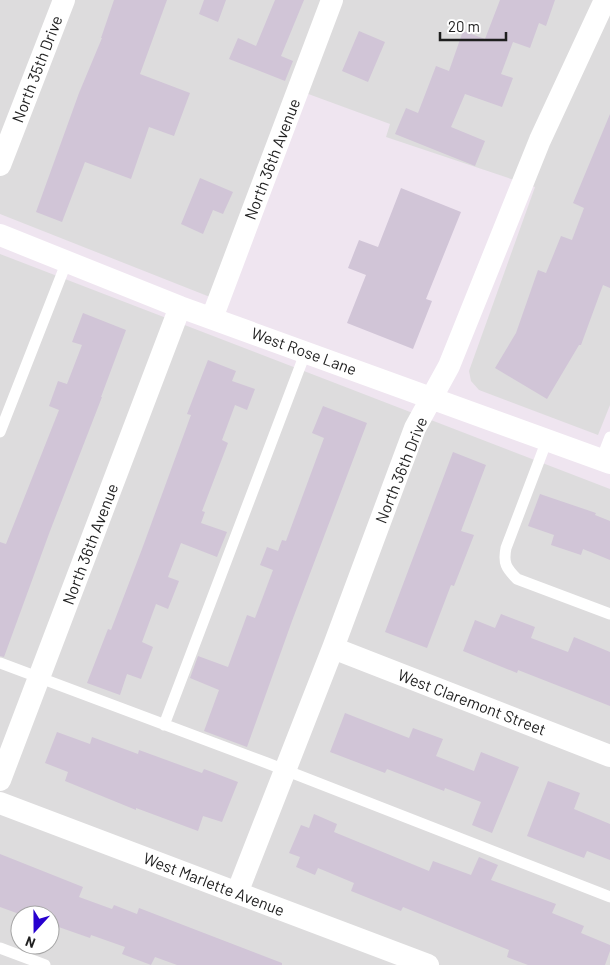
<svg xmlns="http://www.w3.org/2000/svg" width="610" height="965" font-family="Barlow,sans-serif">
<style>
.residential{fill:#dddcdd;fill-rule:evenodd}
.building{fill:#d1c5d7}
.lines{fill:none;stroke-linecap:round;stroke-linejoin:round}
.lane{stroke:#fff;stroke-width:11}
.street{stroke:#fff;stroke-width:22}
.labels{text-anchor:middle;stroke-width:4;stroke-linejoin:round;paint-order:stroke}
.street-label{font-size:16px;fill:#1f1f1f;stroke:#fff}
</style>
<rect width="100%" height="100%" fill="#efe5f0"/>
<path class="residential" d="M0 0H610V405L598 435 479 390 471 381 469 371 535 187 386 137 390 124 292 88 210 297 0 214Z
M0 254 610 489V965H0ZM20 915H50V945H20Z"/>
<path class="building" d="M114 0H167L140 74 190 93 174 136 149 127 131 179 85 162 62 222 36 212 79 93 102 38H101Z
M204 0H226L218 22 199 14Z
M275 0H304L281 56 293 61 285 81 229 59 238 38 256 46Z
M500 0H555L546 26 539 23 530 48 513 42 501 74 513 78 502 107 465 94 451 127 485 141 475 166 395 134 406 108 418 113 436 66 449 71 463 31 485 39Z
M359 31 385 42 368 82 342 71Z
M610 114V288L603 285 581 345H579L547 399 495 368 516 333 538 270 546 273 561 236 572 240 584 208 573 203Z
M200 178 233 192 223 214 213 210 203 234 181 224Z
M401 188 461 212 426 299 432 301 413 349 347 323 366 275 348 268 359 240 378 247Z
M83 313 126 330 101 397H102L50 531 4 657 0 656V542L6 544 59 410 49 406 58 381 67 384 82 345 72 342Z
M208 360 236 371 232 381 255 389 247 410 235 405 222 440 228 443 202 511 205 512 201 523 227 532 217 557 181 543 168 577 179 581 168 609 156 604 142 642 153 647 141 679 127 674 120 695 87 683 108 629 111 630 142 549 191 415 187 414Z
M323 406 367 423 292 621 247 747 204 731 219 690 190 678 198 656 228 667 247 615 255 618 273 570 260 565 267 547 278 551 282 540 286 541 324 438 312 433Z
M453 452 486 465 461 531 474 535 454 586 451 585 427 648 385 632Z
M540 494 596 513 595 515 610 521V560L583 549 581 555 551 545 554 535 528 526Z
M501 614 535 627 531 638 568 652 574 637 610 652V706L518 670 517 673 463 651 475 620 495 628Z
M345 713 409 738 413 728 443 739 436 756 474 771 481 752 519 767 492 833 472 825 481 802 445 788 444 791 387 769 385 773 330 752Z
M57 732 90 744 92 737 138 754 139 750 202 773 204 769 238 782 222 822 203 816 198 831 136 808V810L65 781 68 772 45 763Z
M548 781 580 793 574 809 610 824V860L587 851 584 858 527 836Z
M314 814 337 824 334 832 429 871 433 861 471 875 479 857 498 865 491 880 556 904 552 913 584 926 581 933 610 945V951L605 965H528L507 957 509 950 403 907 401 911 351 891 354 883 318 868 315 875 296 867 300 857 289 853 301 825 309 828Z
M0 854 83 887 79 897 112 909 114 905 137 914 139 908 282 963V965H177L155 957 151 965 122 954 125 947 91 935 90 938 50 924V915H22L0 907Z"/>
<g class="lines">
<path class="lane" d="M0 432 67 261
M547 440 506 548C503 563 506 568 517 579L610 614
M601 460 610 437
M0 663 267 763 610 897
M164 725 306 351
M0 948 45 965"/>
<path class="street" d="M0 165 64 0
M0 235 180 307 610 463
M212 318 332 0
M333 648 610 756
M0 780 180 307
M0 803 428 965
M237 893 333 648 415 428 449 366 540 140 605 0"/>
</g>
<g class="labels">
<g class="street-label">
<text transform="translate(37 69) rotate(-69)" y="6">North 35th Drive</text>
<text transform="translate(272 159) rotate(-69)" y="6">North 36th Avenue</text>
<text transform="translate(304 351) rotate(20)" y="6">West Rose Lane</text>
<text transform="translate(401 470) rotate(-68)" y="6">North 36th Drive</text>
<text transform="translate(90 544) rotate(-69)" y="6">North 36th Avenue</text>
<text transform="translate(472 702) rotate(21)" y="6">West Claremont Street</text>
<text transform="translate(214 884) rotate(21)" y="6">West Marlette Avenue</text>
</g>
</g>
<g transform="translate(35 930) rotate(201)"><circle r="24" fill="#ffffff" stroke="#a5a5a5"/>
<path d="M0-4L9 19L0 12L-9 19Z" fill="#2700cf"/>
<text y="-8" font-size="14" font-weight="bold" text-anchor="middle" fill="#1f1f1f">N</text>
</g>
<path d="M440 32v8h66v-8" fill="none" stroke="#1f1f1f" stroke-width="2.5"/>
<text x="448" y="32" font-size="15" fill="#1f1f1f" stroke="#ffffff" stroke-width="4" paint-order="stroke">20 m</text>
</svg>
